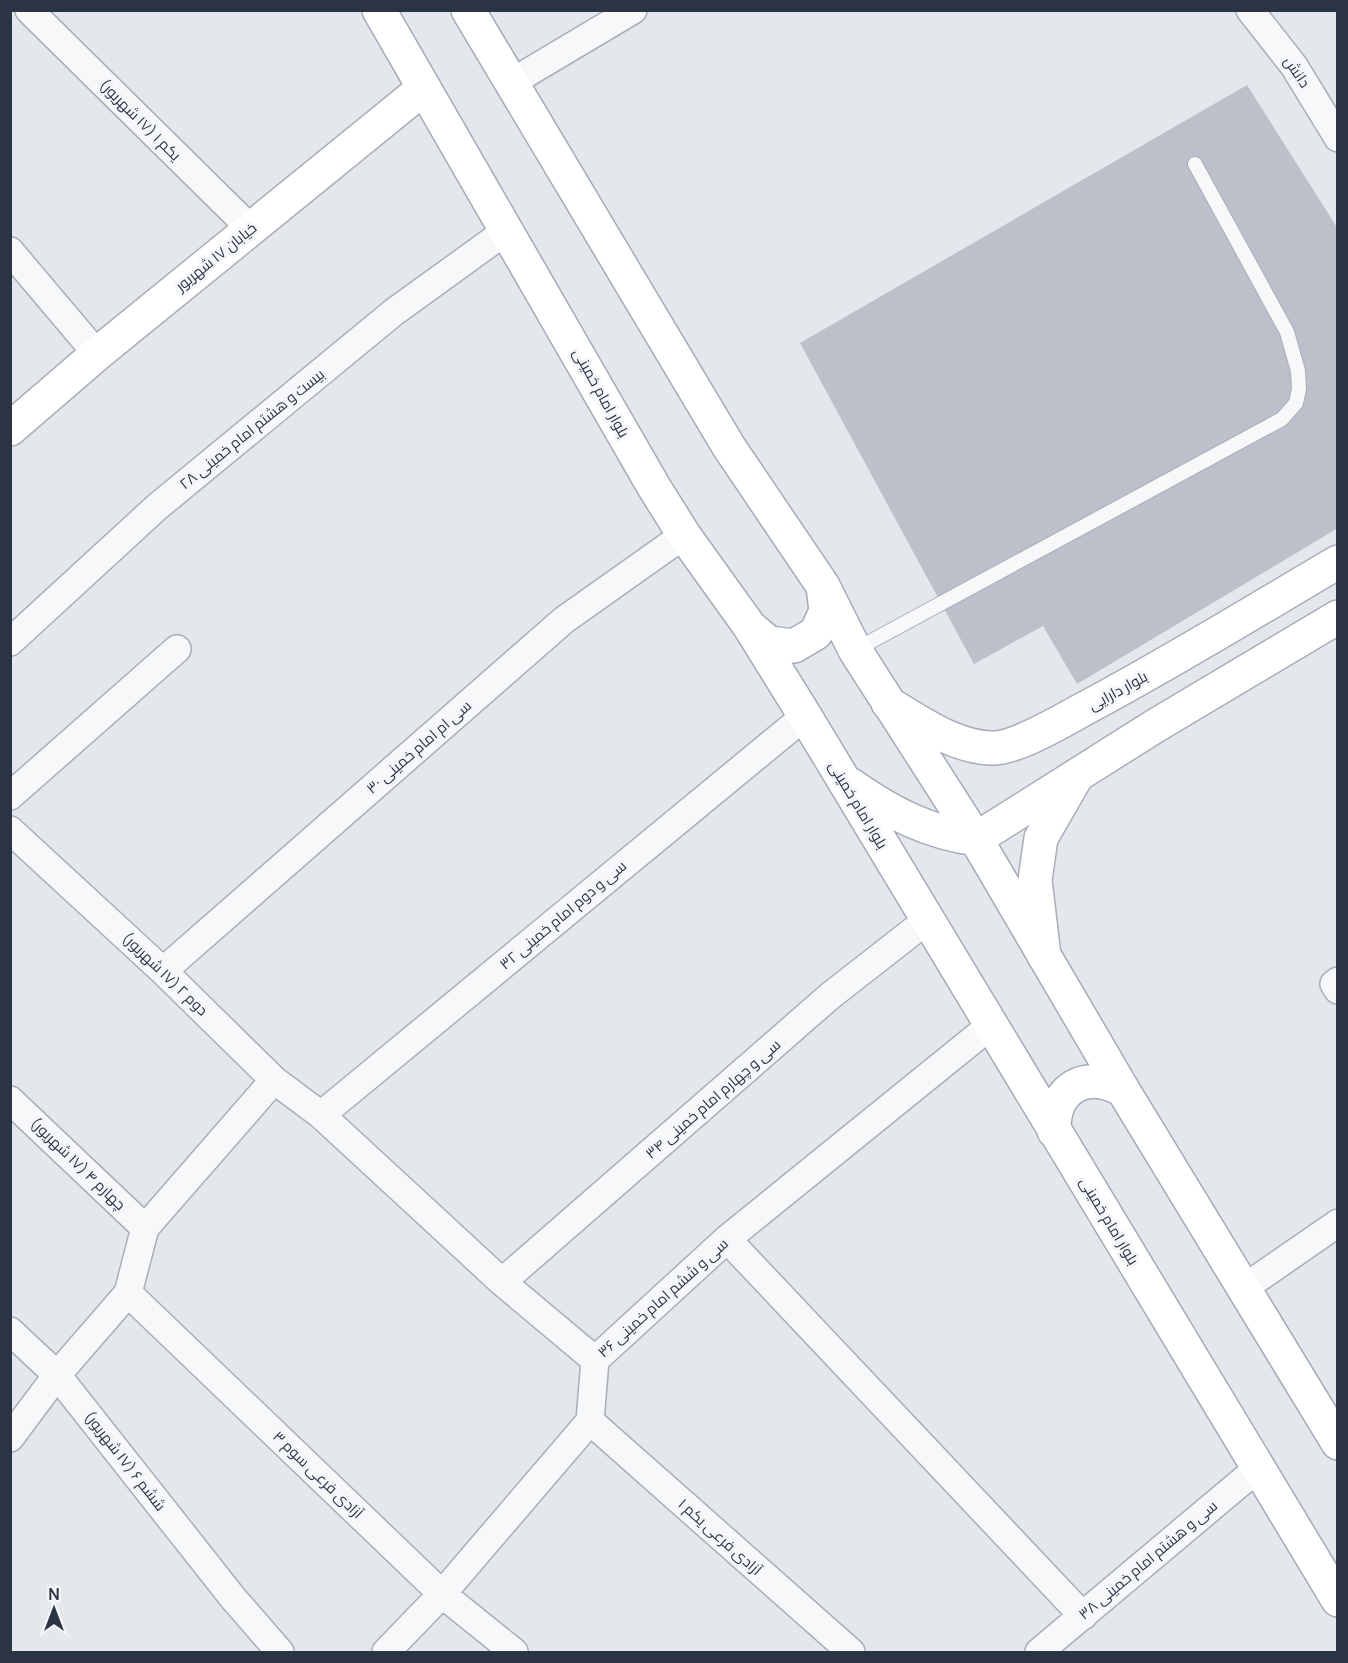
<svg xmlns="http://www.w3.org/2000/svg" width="1348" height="1663" font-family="Manrope,Cairo,sans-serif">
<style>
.building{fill:#bbc0ca}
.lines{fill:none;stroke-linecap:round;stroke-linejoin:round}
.lane-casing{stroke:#a9aeb7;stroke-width:16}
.street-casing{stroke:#a9aeb7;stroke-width:30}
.secondary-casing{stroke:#a9aeb7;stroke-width:36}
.primary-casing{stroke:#a3abb8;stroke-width:36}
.lane{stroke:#f7f8fa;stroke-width:14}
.street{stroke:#f7f8fa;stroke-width:27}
.secondary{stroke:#fff;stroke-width:33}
.primary{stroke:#fff;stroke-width:33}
.labels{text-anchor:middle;stroke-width:6;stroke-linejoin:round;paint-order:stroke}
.street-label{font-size:15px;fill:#2b3445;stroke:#f4f6f9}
</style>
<rect width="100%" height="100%" fill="#e4e7ec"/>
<path class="building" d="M1247 85 1338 229V528L1077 684 1043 626 974 664 800 343Z"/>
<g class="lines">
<g class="lane-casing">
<path id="lane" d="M855 650 1282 419 1296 403 1299 389 1298 371 1287 332 1195 164"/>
</g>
<g class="street-casing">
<path id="street" d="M29 10 251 229
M1250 10 1294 66 1338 138
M512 82 633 10
M10 251 97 354
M10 642 157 507 394 312 506 231
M10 796 177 649
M10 830 163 971 274 1080 321 1115 502 1282 595 1360
M163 971 564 620 684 535
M1338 981 1334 984 1338 990
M10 1100 145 1228
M321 1115 805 716
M727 1239 1083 1616
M502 1282 830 996 926 921
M1244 1288 1338 1223
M128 1293 442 1594 514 1652
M10 1331 57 1375 233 1598 280 1652
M590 1421 851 1652
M10 1438 57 1375 128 1293 145 1228 274 1080
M386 1652 442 1594 590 1421 595 1360 727 1239 990 1026
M1039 1652 1258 1468"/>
</g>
<g class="secondary-casing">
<path id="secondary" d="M10 429 97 354 424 88
M888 703C919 722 957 749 995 748 1018 747 1062 721 1082 710 1169 664 1253 612 1338 562
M976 839 1155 726 1338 617
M1044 956 1035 880 1041 838 1075 779"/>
</g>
<g class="primary-casing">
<path id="primary" d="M379 10 654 487 684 535 750 627 805 716 1338 1600
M468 10 729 447 823 586 855 650 976 839 1123 1090 1338 1443
M750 627 769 643 794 646 816 633 826 611 823 586
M851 785C891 813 927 832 976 839
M1054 1131C1053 1088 1086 1069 1123 1090"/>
</g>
<use href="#lane" class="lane"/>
<use href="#street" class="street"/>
<use href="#secondary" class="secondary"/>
<use href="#primary" class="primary"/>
</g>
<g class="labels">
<g class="street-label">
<text transform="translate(1297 72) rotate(56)" y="5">دانش</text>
<text transform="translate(140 120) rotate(45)" y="5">یکم ۱ (۱۷ شهریور)</text>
<text transform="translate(216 257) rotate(-39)" y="5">خیابان ۱۷ شهریور</text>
<text transform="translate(601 393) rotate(61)" y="5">بلوار امام خمینی</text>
<text transform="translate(252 429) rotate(-39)" y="5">بیست و هشتم امام خمینی ۲۸</text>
<text transform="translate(1118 691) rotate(-29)" y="5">بلوار دارایی</text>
<text transform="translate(419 747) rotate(-41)" y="5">سی ام امام خمینی ۳۰</text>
<text transform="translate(858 805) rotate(59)" y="5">بلوار امام خمینی</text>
<text transform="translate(563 915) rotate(-40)" y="5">سی و دوم امام خمینی ۳۲</text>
<text transform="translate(165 974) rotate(44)" y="5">دوم ۲ (۱۷ شهریور)</text>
<text transform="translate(713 1099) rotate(-41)" y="5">سی و چهارم امام خمینی ۳۴</text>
<text transform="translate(78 1164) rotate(44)" y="5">چهارم ۴ (۱۷ شهریور)</text>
<text transform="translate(1109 1221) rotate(59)" y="5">بلوار امام خمینی</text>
<text transform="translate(663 1298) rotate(-42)" y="5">سی و ششم امام خمینی ۳۶</text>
<text transform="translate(125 1461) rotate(52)" y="5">ششم ۶ (۱۷ شهریور)</text>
<text transform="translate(318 1475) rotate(44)" y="5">آزادی فرعی سوم ۳</text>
<text transform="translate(720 1537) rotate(42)" y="5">آزادی فرعی یکم ۱</text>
<text transform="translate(1148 1560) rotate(-40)" y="5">سی و هشتم امام خمینی ۳۸</text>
</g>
</g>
<rect width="1348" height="1663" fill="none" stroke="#2b3445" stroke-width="24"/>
<g transform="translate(54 1609)" stroke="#f4f6f9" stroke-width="4.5" paint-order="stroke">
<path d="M0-4.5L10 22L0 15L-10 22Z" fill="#2b3445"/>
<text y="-9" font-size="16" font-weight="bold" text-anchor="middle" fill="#2b3445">N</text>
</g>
</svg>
